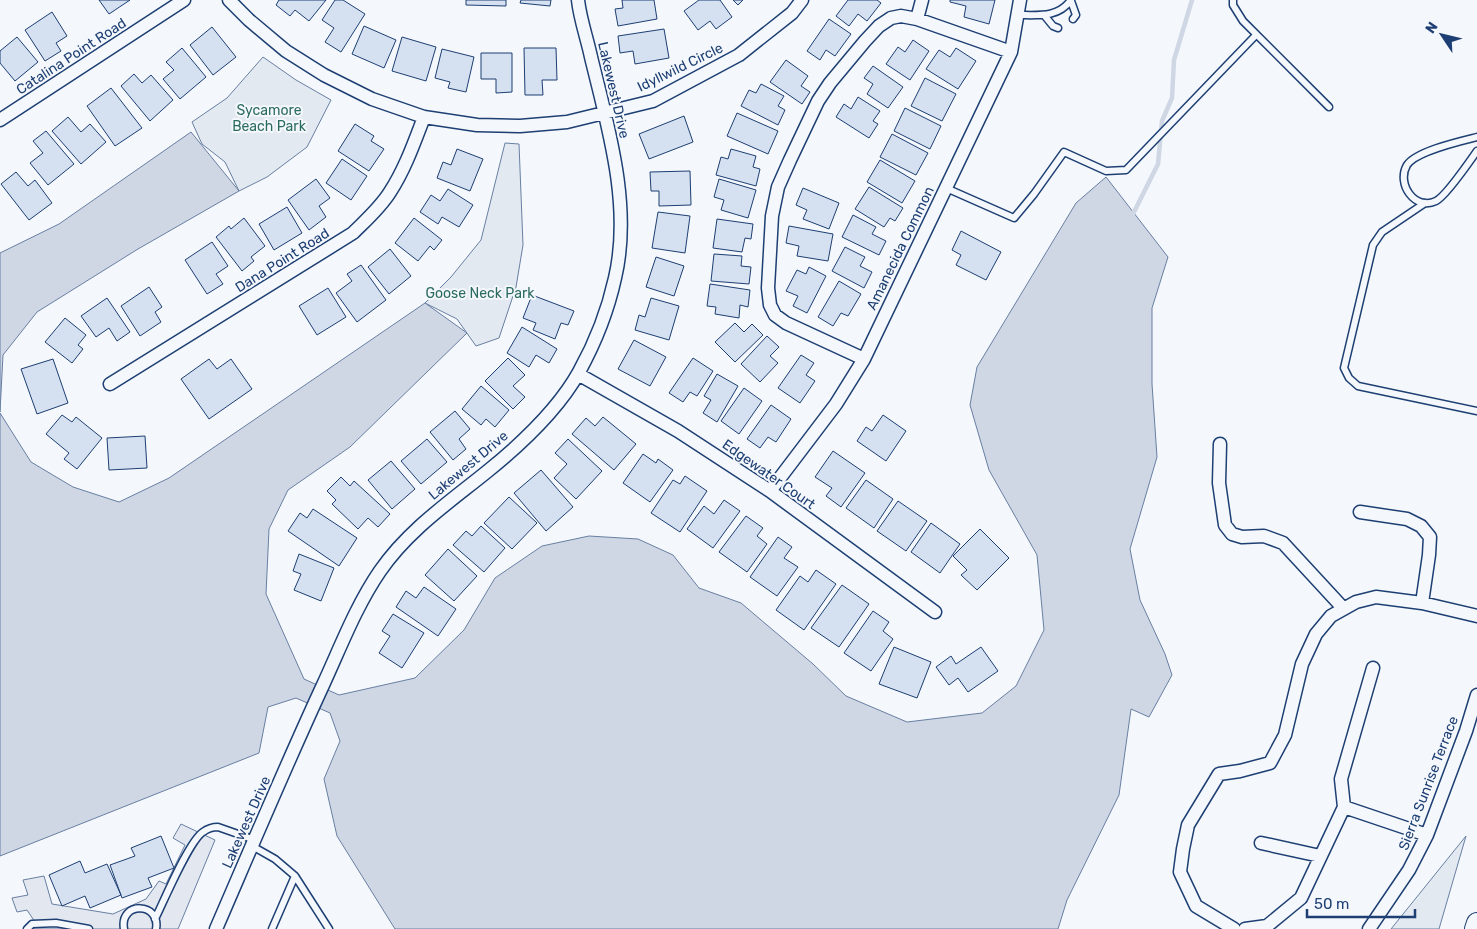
<svg xmlns="http://www.w3.org/2000/svg" width="1477" height="929" font-family="Rubik,sans-serif">
<style>
.green{fill:#e3e9f0;stroke:#687fa3}
.parking{fill:#e3e8f0;stroke:#687fa3}
.water{fill:#cfd7e4;stroke:#687fa3}
.lines{fill:none;stroke-linecap:round;stroke-linejoin:round}
.stream{stroke:#cfd7e4;stroke-width:4.5}
.building{fill:#d5e0f0;stroke:#1d3f73}
.lane-casing{stroke:#1d3f73;stroke-width:9}
.street-casing{stroke:#1d3f73;stroke-width:15}
.primary-casing{stroke:#1d3f73;stroke-width:22}
.lane{stroke:#f4f7fb;stroke-width:6}
.street{stroke:#f4f7fb;stroke-width:12}
.primary{stroke:#f4f7fb;stroke-width:20}
.labels{text-anchor:middle;stroke-width:4;stroke-linejoin:round;paint-order:stroke}
.street-label{font-size:14px;fill:#1d3f73;stroke:#f4f7fb}
.park-label{font-size:14px;fill:#2c6c60;stroke:#f4f7fb}
</style>
<rect width="100%" height="100%" fill="#f4f7fb"/>
<path class="green" d="M263 57 296 80 331 100 307 147 267 177 239 191 225 162 202 144 192 122 227 98Z
M505 143 519 144 523 245 516 287 499 338 476 346 457 319 425 303 451 277 481 240Z
M1466 836 1439 929H1391Z"/>
<path class="parking" d="M181 824 215 840 178 929H33L35 922 27 910 17 912 12 898 28 895 23 880 44 876 52 904 113 914 146 899 159 881 166 884 185 845 173 838Z"/>
<path class="water" d="M191 132 239 191 138 249 37 312 3 355 0 412V253L59 224Z
M1106 177 1168 257 1152 308V384L1157 457 1130 549 1140 600 1165 654 1172 675 1149 717 1131 709 1119 795 1067 900 1058 929H395L337 836 324 779 340 741 330 713 296 698 268 707 259 753 0 856V413L31 462 73 487 119 502 169 478 425 303 467 333 350 447 288 490 269 529 266 594 304 679 339 695 415 678 464 630 495 578 542 546 589 536 638 539 673 555 699 588 741 603 813 664 846 696 907 722 982 713 1016 686 1044 630 1037 555 989 470 970 405 977 367 1076 203Z"/>
<g class="lines">
<path class="stream" d="M1133 214 1158 164 1162 121 1172 98 1174 60 1192 0"/>
</g>
<path class="building" d="M99 0H130L109 14Z
M279 0H326L309 21 295 10 290 16 276 5Z
M335 0H343L365 14 341 52 325 42 334 28 322 20Z
M466 0H506V6L466 5Z
M521 0H551L550 6 520 3Z
M622 0H654L657 19 618 26 615 9 623 8Z
M699 0H720L732 17 716 29 710 21 698 30 684 11Z
M733 0H743L738 5Z
M848 0H877L881 3 867 21 858 14 849 26 836 16Z
M950 0H995L989 24 964 17 966 6 950 2Z
M52 12 67 36 56 43 61 51 45 61 25 30Z
M829 19 851 34 835 56 826 50 820 60 807 51Z
M364 26 396 40 384 68 352 54Z
M212 27 236 57 213 75 190 45Z
M664 29 669 58 635 64 633 51 620 53 618 36Z
M17 37 38 62 15 81 0 63V51Z
M402 37 436 47 426 81 392 71Z
M913 40 929 51 910 80 886 64 898 47 905 52Z
M182 48 206 77 180 99 163 79 174 70 166 62Z
M524 48H556L557 80H542L543 95H525Z
M956 48 976 61 958 89 926 69 939 50 950 57Z
M442 49 474 57 466 92 448 88 450 82 435 78Z
M481 53H512V92L496 93V79H481Z
M786 60 808 76 801 86 810 92 802 104 770 82Z
M873 66 903 87 888 108 867 94 873 84 864 78Z
M134 74 142 83 151 75 173 100 150 121 121 86Z
M925 78 956 94 942 121 911 106Z
M761 84 784 96 778 106 785 110 778 125 741 106 749 90 756 93Z
M111 88 142 128 115 146 87 106Z
M858 97 880 111 873 121 878 124 869 138 836 117 844 104 851 109Z
M905 108 941 126 930 149 894 131Z
M737 113 778 131 768 154 727 136Z
M684 116 693 142 649 159 639 134Z
M68 117 81 132 90 124 106 142 81 164 52 131Z
M355 124 374 136 371 141 384 149 369 171 338 151Z
M46 131 74 164 48 185 30 163 43 153 33 141Z
M892 134 928 153 916 175 880 157Z
M457 149 483 159 470 191 437 178 443 162 451 165Z
M731 149 756 156 753 167 760 169 756 186 716 175 721 157 728 159Z
M342 159 367 176 351 200 326 183Z
M880 160 915 181 902 203 867 182Z
M690 171 691 205 659 206V191H651L650 172Z
M16 172 28 186 35 180 52 203 29 220 1 184Z
M316 179 330 198 319 206 326 217 309 230 288 200Z
M719 179 756 190 748 218 721 210 724 200 714 197Z
M869 187 903 208 895 221 890 218 884 227 855 209Z
M803 188 839 203 829 229 803 219 807 210 796 205Z
M448 189 473 205 459 227 442 217 438 224 420 212 431 195 440 201Z
M287 207 302 233 274 250 259 224Z
M658 212 690 216 685 253 652 248Z
M853 215 876 227 872 234 886 241 879 255 842 237Z
M244 218 265 246 251 257 254 261 242 271 216 237 229 226 231 229Z
M414 218 442 240 434 250 430 246 418 261 395 243Z
M717 219 753 224 751 239 745 238 742 252 713 248Z
M789 226 833 234 828 261 797 256 799 246 786 243Z
M961 231 1001 252 986 280 956 265 961 255 952 250Z
M212 242 228 266 216 274 223 284 207 294 185 260Z
M845 247 865 257 860 266 872 272 864 288 832 271Z
M390 249 411 276 389 294 368 267Z
M714 254 742 256 741 266 751 267 749 284 711 281Z
M656 257 684 266 674 296 646 287Z
M361 265 386 300 357 322 336 293 352 281 347 274Z
M809 267 826 276 807 313 793 306 798 296 786 291 797 270 806 274Z
M839 281 861 294 848 316 841 313 833 326 818 317Z
M710 284 750 290 748 307 740 305 739 318 715 314 716 307 707 306Z
M149 287 162 307 155 312 161 322 140 336 121 306Z
M328 288 346 317 317 335 299 306Z
M532 295 574 311 568 325 561 323 555 339 533 330 536 323 523 318Z
M107 298 130 332 117 341 109 328 96 337 81 316Z
M651 298 679 306 669 340 635 330 639 315 645 317Z
M65 318 86 335 78 345 83 349 72 363 45 342Z
M735 323 744 332 752 324 763 335 735 362 715 342Z
M522 327 557 349 549 363 536 355 529 367 507 353Z
M767 336 779 347 770 356 778 363 760 382 741 364Z
M634 340 666 357 650 386 618 369Z
M801 355 814 363 806 375 815 381 800 403 778 388Z
M508 358 525 375 513 386 525 397 513 409 485 381Z
M693 358 713 371 697 396 690 392 683 402 669 393Z
M53 359 68 403 37 414 21 369Z
M209 359 217 369 231 359 252 389 209 419 181 379Z
M717 374 738 386 717 422 703 413 711 400 704 396Z
M481 386 509 410 495 427 486 419 481 425 462 409Z
M744 388 762 401 739 434 721 421Z
M771 405 791 419 776 442 768 437 760 448 747 439Z
M455 411 470 429 459 439 466 449 453 460 430 432Z
M62 415 72 422 76 417 102 438 77 469 64 459 69 453 46 434Z
M883 415 906 431 886 461 857 441 866 427 872 431Z
M603 417 636 444 614 470 572 434 586 418 595 426Z
M145 436 147 468 109 470 107 438Z
M427 439 447 462 421 484 401 461Z
M568 439 602 471 576 499 554 478 567 464 555 453Z
M833 451 865 473 841 507 826 496 832 488 815 477Z
M643 454 656 463 658 459 673 470 650 502 623 483Z
M391 461 415 489 392 509 368 480Z
M541 470 573 507 546 531 514 493Z
M685 476 707 491 680 532 651 513 673 480 680 484Z
M341 477 350 486 354 481 390 514 378 527 368 518 358 529 332 504 336 500 327 491Z
M866 480 893 499 874 528 846 508Z
M509 497 537 523 512 549 484 523Z
M724 500 740 511 713 548 687 529 704 506 714 514Z
M898 501 927 521 906 551 877 531Z
M313 509 357 538 339 566 288 531 300 513 307 518Z
M746 516 763 528 757 536 767 544 747 572 719 552Z
M931 523 960 544 940 573 911 552Z
M481 526 505 548 484 572 453 545 466 531 472 536Z
M980 529 1009 558 977 590 961 575 967 570 953 556Z
M778 537 792 547 784 558 798 567 777 596 750 577Z
M448 549 477 576 454 601 425 575Z
M299 554 334 568 321 601 294 590 301 574 293 571Z
M816 570 836 584 804 630 776 610 800 576 808 582Z
M842 585 869 604 839 647 811 628Z
M424 587 456 609 438 636 396 607 406 591 416 598Z
M873 611 889 622 883 631 893 639 871 671 844 653Z
M393 614 424 633 402 668 379 653 390 636 382 631Z
M894 647 931 662 917 698 879 684Z
M981 647 998 671 968 692 958 678 949 685 936 667 951 656 956 664Z
M161 836 174 868 148 878 152 887 122 898 110 865 135 856 131 848Z
M80 861 85 873 107 864 121 895 90 908 85 896 62 906 49 875Z"/>
<g class="lines">
<g class="lane-casing">
<path id="lane" d="M1233 0V5L1243 21 1329 107
M1071 1 1076 15 1073 19
M1018 15C1038 15 1058 18 1071 0
M1044 15 1053 26 1058 28
M1477 137C1461 141 1416 151 1407 165 1396 184 1415 211 1436 201 1446 196 1470 161 1477 151
M946 188 1014 218 1034 194 1064 152 1106 171 1126 170 1256 35
M1425 203 1382 232 1373 245 1344 368 1349 378 1358 386 1477 411
M252 846 275 859 295 876 272 929
M295 876 329 929
M155 919C164 901 189 841 203 832 207 829 213 827 218 827L255 840
M27 929 32 924 56 923 89 929
M124 929C119 901 161 902 156 929"/>
</g>
<g class="street-casing">
<path id="street" d="M229 0 249 20 286 51 324 75 372 99 424 117 477 125 520 126 567 122 653 101 739 55 792 13 802 0
M917 19 922 0
M0 120 184 0
M864 359 786 323 775 315 770 305 768 288 772 216 778 187 790 160 818 101 830 83 865 41 879 26 891 18 901 16 917 19 1011 52
M578 374 678 431 770 491 935 612
M110 384 353 233C366 220 380 208 390 192 405 169 414 143 424 117
M1220 444 1219 483 1225 525 1232 534 1242 537 1264 536 1283 543 1343 608
M770 491 836 404 864 359 1011 52 1020 0
M1360 512 1407 519 1421 526 1430 537 1429 555 1422 603
M1344 807 1341 779 1373 668
M1344 807 1427 835
M1261 843 1320 856
M216 929C251 848 286 765 323 685 341 646 356 606 380 571 409 529 451 501 489 470 521 444 559 408 579 372 595 343 608 310 615 278 632 206 608 127 591 57 587 38 580 19 578 0
M1234 929 1196 906 1180 872 1183 849 1188 825 1219 774 1240 771 1270 763 1285 735 1302 664 1316 634 1331 616 1356 602 1376 597 1422 603 1477 616
M1245 929 1267 926 1301 898 1344 807
M1369 929 1409 870 1427 835 1466 731 1477 695"/>
</g>
<g class="primary-casing">
<path id="primary" d="M1475 929 1477 923"/>
</g>
<use href="#lane" class="lane"/>
<use href="#street" class="street"/>
<use href="#primary" class="primary"/>
</g>
<g class="labels">
<g class="street-label">
<text transform="translate(71 56) rotate(-33)" y="5">Catalina Point Road</text>
<text transform="translate(680 67) rotate(-26)" y="5">Idyllwild Circle</text>
<text transform="translate(614 90) rotate(77)" y="5">Lakewest Drive</text>
<text transform="translate(900 248) rotate(-64)" y="5">Amanecida Common</text>
<text transform="translate(282 260) rotate(-32)" y="5">Dana Point Road</text>
<text transform="translate(468 465) rotate(-40)" y="5">Lakewest Drive</text>
<text transform="translate(769 474) rotate(35)" y="5">Edgewater Court</text>
<text transform="translate(1428 783) rotate(-69)" y="5">Sierra Sunrise Terrace</text>
<text transform="translate(246 822) rotate(-66)" y="5">Lakewest Drive</text>
</g>
<g class="park-label">
<text x="269" y="115">Sycamore<tspan x="269" dy="16">Beach Park</tspan></text>
<text x="480" y="298">Goose Neck Park</text>
</g>
</g>
<g transform="translate(1442 35) rotate(305)" stroke="#f4f7fb" stroke-width="4" paint-order="stroke">
<path d="M0-4L9 19L0 12L-9 19Z" fill="#1d3f73"/>
<text y="-8" font-size="14" font-weight="bold" text-anchor="middle" fill="#1d3f73">N</text>
</g>
<path d="M1307 909v8h108v-8" fill="none" stroke="#1d3f73" stroke-width="2.5"/>
<text x="1314" y="909" font-size="15" fill="#1d3f73" stroke="#f4f7fb" stroke-width="4" paint-order="stroke">50 m</text>
</svg>
